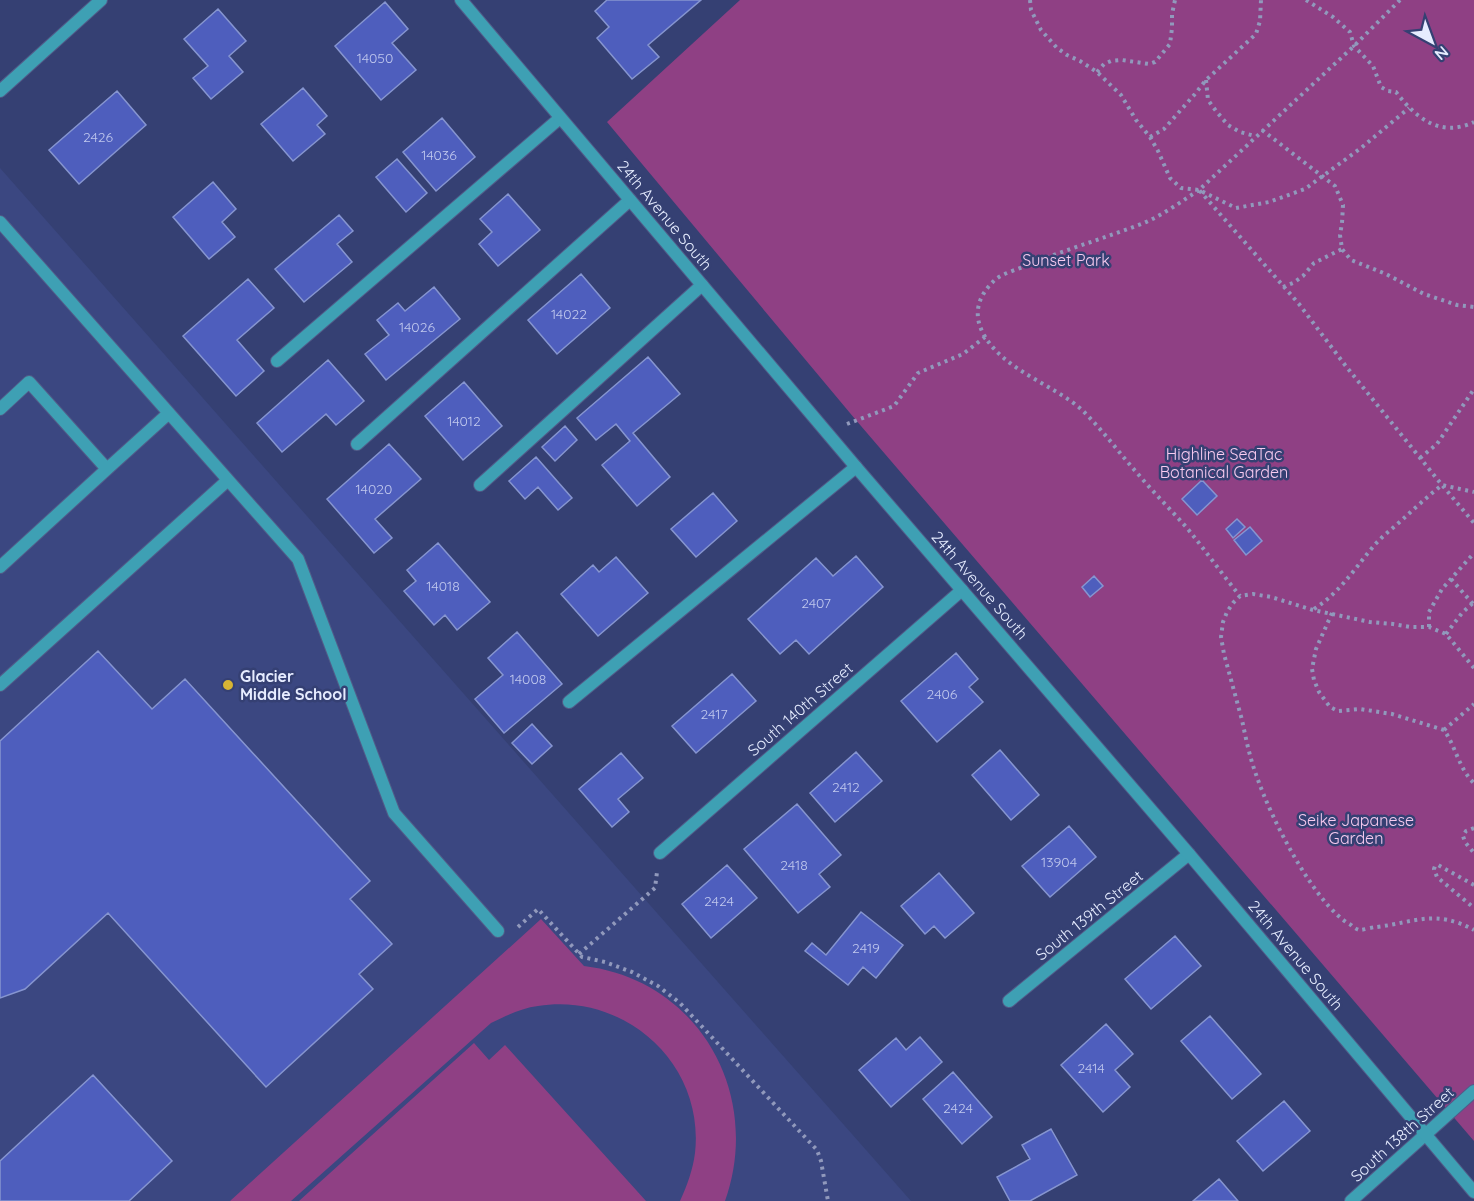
<svg xmlns="http://www.w3.org/2000/svg" width="1474" height="1201" font-family="Quicksand,sans-serif">
<style>
.built{fill:#3b4781}
.green{fill:#8f4084}
.building{fill:#4e5ebd;stroke:#8695d0;stroke-width:1.5}
.lines{fill:none;stroke-linecap:round;stroke-linejoin:round}
.service-casing{stroke:#515c89;stroke-width:14}
.minor-casing{stroke:#515c89;stroke-width:14}
.tertiary-casing{stroke:#515c89;stroke-width:14}
.path{stroke:#9199bc;stroke-width:4;stroke-dasharray:3 4.5;stroke-linecap:butt}
.service{stroke:#3ea0b4;stroke-width:12}
.minor{stroke:#3ea0b4;stroke-width:12}
.tertiary{stroke:#3ea0b4;stroke-width:12}
.poi-dot{fill:#d7b434;stroke:#354073;stroke-width:2}
.labels{text-anchor:middle;stroke-width:5;stroke-linejoin:round;paint-order:stroke}
.number-label{font-size:14px;fill:#c0c8ee}
.street-label{font-size:16px;fill:#e6ecff;stroke:#354073}
.park-label{font-size:16px;fill:#f9cbf0;stroke:#354073}
.poi-label{font-size:16px;font-weight:bold;fill:#e6ecff;stroke:#354073;text-anchor:start}
</style>
<rect width="100%" height="100%" fill="#354073"/>
<path class="built" d="M0 168 911 1201H0Z"/>
<path class="green" d="M740 0H1474V1141L855 419 607 122Z
M541 919 584 966C699 980 763 1094 725 1201H680C687 1186 693 1169 695 1153 705 1064 625 992 538 1006 521 1008 506 1016 491 1023L291 1201H230Z
M474 1043 489 1060 505 1045 646 1201H299Z"/>
<path class="building" d="M607 0H701L648 45 659 57 632 79 597 38 609 27 595 11Z
M385 2 408 29 392 43 416 70 381 100 335 46Z
M218 9 246 41 229 56 243 72 211 99 193 78 208 66 184 39Z
M303 88 327 116 317 125 325 134 293 161 261 124Z
M117 91 146 125 79 184 49 150Z
M442 118 475 157 436 191 403 152Z
M397 159 427 193 406 212 376 177Z
M213 182 236 209 222 222 235 237 209 259 173 217Z
M508 194 540 230 498 266 479 244 492 232 480 219Z
M339 215 353 231 337 244 352 262 304 302 275 269Z
M581 274 610 308 557 354 528 320Z
M248 279 274 308 237 340 264 371 236 396 183 336Z
M434 287 460 319 386 380 365 354 389 335 377 320 398 303 405 311Z
M648 357 680 394 633 433 670 477 637 506 602 465 630 441 616 424 596 440 577 418Z
M328 360 364 401 336 425 326 414 282 452 257 423Z
M464 382 502 426 463 460 425 416Z
M565 426 577 440 555 461 542 447Z
M389 444 421 479 375 519 392 538 374 553 327 499Z
M536 457 572 498 558 510 538 487 525 499 509 481Z
M1202 480 1217 496 1197 515 1182 499Z
M713 493 737 521 696 557 671 529Z
M1237 519 1245 527 1233 538 1226 529Z
M1250 527 1262 541 1246 555 1234 540Z
M438 543 490 602 457 630 445 615 434 625 404 591 416 581 407 570Z
M856 556 883 587 809 654 796 640 780 654 748 619 816 558 833 576Z
M616 557 648 593 598 636 561 594 593 565 599 572Z
M1094 576 1103 586 1090 597 1082 587Z
M517 632 562 684 504 733 475 699 503 675 488 658Z
M98 651 152 709 185 679 370 881 350 899 392 944 359 974 373 989 266 1087 108 913 25 989 0 998V741Z
M956 653 978 679 969 687 983 702 937 742 901 701Z
M732 674 756 701 696 753 672 726Z
M532 724 552 746 532 764 512 743Z
M1000 750 1039 795 1011 820 972 775Z
M856 752 882 781 835 822 810 793Z
M621 753 643 778 618 799 629 812 612 827 579 789Z
M797 804 841 855 819 874 830 887 798 913 744 849Z
M1069 826 1096 857 1050 897 1022 866Z
M727 865 757 898 711 938 682 904Z
M939 873 974 913 945 938 934 926 925 934 901 906Z
M861 912 903 945 876 978 863 967 848 985 805 951 812 943 826 955Z
M1175 936 1201 966 1151 1009 1125 979Z
M1210 1016 1261 1074 1232 1099 1181 1041Z
M1106 1024 1133 1054 1115 1070 1130 1087 1103 1112 1061 1065Z
M920 1037 942 1062 891 1107 859 1070 896 1038 906 1050Z
M953 1072 992 1117 962 1144 923 1099Z
M93 1075 172 1161 129 1201H0V1161Z
M1284 1101 1310 1131 1263 1171 1237 1141Z
M1051 1129 1077 1175 1030 1201H1010L997 1177 1030 1159 1022 1145Z
M1219 1179 1238 1201H1193Z"/>
<g class="lines">
<g class="service-casing">
<path id="service" d="M0 222 298 559 394 813 498 931
M277 361 560 118
M0 409 29 382 107 469 0 567
M357 444 630 200
M107 469 169 413
M480 485 702 285
M0 685 228 480
M1426 1134 1474 1091"/>
</g>
<g class="minor-casing">
<path id="minor" d="M0 91 101 0
M569 702 856 467
M660 853 962 590
M1009 1001 1189 854
M1351 1201 1426 1134"/>
</g>
<g class="tertiary-casing">
<path id="tertiary" d="M461 0 856 467 1189 854 1474 1192"/>
</g>
<path class="path" d="M1030 0 1031 10 1041 30 1057 48 1067 55 1080 61 1097 72 1121 95 1136 120 1150 137 1158 151 1170 178 1181 188 1199 190 1236 208 1269 202 1305 189 1361 148 1409 108
M1306 0 1333 17 1350 32 1354 46 1373 66 1381 87 1388 91 1396 92C1416 118 1440 138 1474 122
M1400 0 1354 46 1199 190 1299 304 1345 365 1442 485 1474 523
M1097 72 1104 64 1111 61 1122 60 1149 64 1155 62 1170 44 1172 28V14L1175 0
M1206 80 1208 100 1216 111 1228 125 1240 132 1255 136
M1262 130 1335 186 1343 205 1342 223 1340 235 1342 249 1351 260 1386 274 1424 294 1457 305 1474 307
M1150 137 1164 129 1195 94 1206 80 1256 34 1260 21 1261 0
M1199 190C1179 203 1159 218 1136 226 1099 240 1061 251 1025 266 1016 270 1004 273 996 279 978 295 972 314 984 335 1004 370 1052 384 1081 409 1102 429 1119 453 1138 474 1154 493 1171 510 1187 528 1205 550 1222 574 1240 596
M1283 287 1293 283 1303 276 1314 263 1342 249
M847 424 894 406 918 373 963 354 985 337
M1420 458 1437 444 1474 389
M1451 579 1474 605
M1314 609C1339 593 1353 571 1372 548 1380 538 1392 529 1403 519 1415 508 1428 496 1442 485L1474 492
M1332 613 1316 649 1312 669 1314 680 1319 692 1330 707 1338 711 1360 709 1392 714 1444 730C1456 747 1459 769 1474 783
M1429 627V612L1442 589 1474 553
M1446 634 1462 613 1474 602
M1474 668 1446 634 1429 627H1411L1393 624 1370 622 1313 610 1271 597 1253 594 1240 596 1233 603 1227 612 1223 622 1221 637 1224 654C1230 676 1236 698 1242 720 1246 739 1250 759 1257 777 1270 816 1315 906 1351 925 1353 927 1356 929 1359 930 1364 930 1372 927 1377 927 1416 922 1435 909 1474 930
M1444 730 1474 704
M1474 828 1466 831 1463 836 1465 842 1474 853
M1474 885 1438 865 1435 866 1434 869 1437 877 1474 908
M518 927 538 909 582 957 605 962 632 972 658 986 680 1003 817 1150 821 1161 828 1201
M579 954 655 888 657 872"/>
<use href="#service" class="service"/>
<use href="#minor" class="minor"/>
<use href="#tertiary" class="tertiary"/>
</g>
<circle class="poi-dot" cx="228" cy="685" r="6"/>
<g class="labels">
<g class="number-label">
<text x="375" y="63">14050</text>
<text x="98" y="142">2426</text>
<text x="439" y="160">14036</text>
<text x="569" y="319">14022</text>
<text x="417" y="332">14026</text>
<text x="464" y="426">14012</text>
<text x="374" y="494">14020</text>
<text x="443" y="591">14018</text>
<text x="816" y="608">2407</text>
<text x="528" y="684">14008</text>
<text x="942" y="699">2406</text>
<text x="714" y="719">2417</text>
<text x="846" y="792">2412</text>
<text x="1059" y="867">13904</text>
<text x="794" y="870">2418</text>
<text x="719" y="906">2424</text>
<text x="866" y="953">2419</text>
<text x="1091" y="1073">2414</text>
<text x="958" y="1113">2424</text>
</g>
<g class="street-label">
<text transform="translate(665 215) rotate(50)" y="6">24th Avenue South</text>
<text transform="translate(980 585) rotate(49)" y="6">24th Avenue South</text>
<text transform="translate(800 709) rotate(-41)" y="6">South 140th Street</text>
<text transform="translate(1089 915) rotate(-39)" y="6">South 139th Street</text>
<text transform="translate(1296 955) rotate(50)" y="6">24th Avenue South</text>
<text transform="translate(1402 1134) rotate(-42)" y="6">South 138th Street</text>
</g>
<g class="park-label">
<text x="1066" y="266">Sunset Park</text>
<text x="1224" y="460">Highline SeaTac<tspan x="1224" dy="18">Botanical Garden</tspan></text>
<text x="1356" y="826">Seike Japanese<tspan x="1356" dy="18">Garden</tspan></text>
</g>
<g class="poi-label">
<text x="240" y="682">Glacier<tspan x="240" dy="18">Middle School</tspan></text>
</g>
</g>
<g transform="translate(1432 42) rotate(139)" stroke="#354073" stroke-width="4.5" paint-order="stroke">
<path d="M0-4.5L10 22L0 15L-10 22Z" fill="#e6ecff"/>
<text y="-9" font-size="16" font-weight="bold" text-anchor="middle" fill="#e6ecff">N</text>
</g>
</svg>
